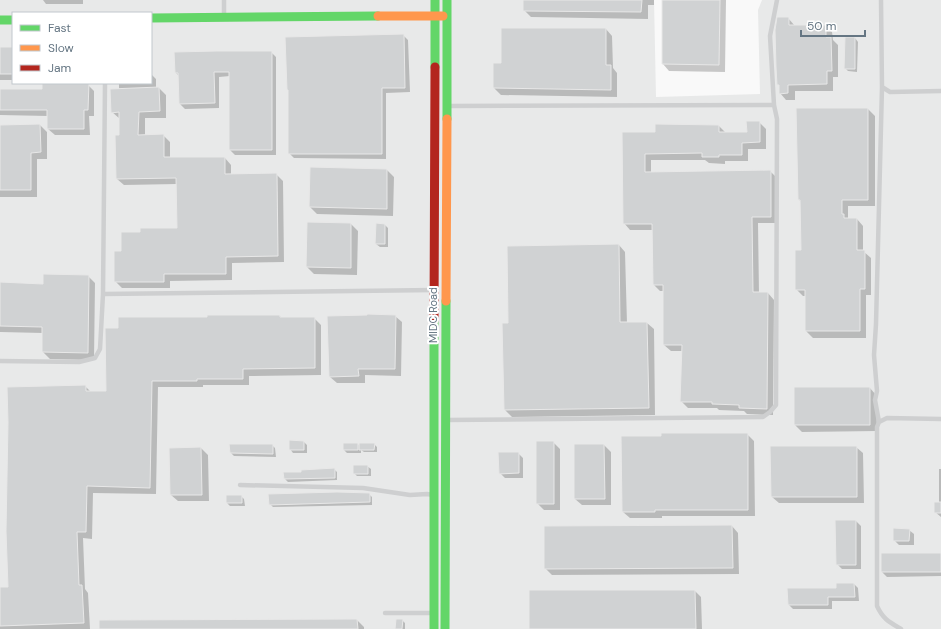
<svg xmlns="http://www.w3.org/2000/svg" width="941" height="629" font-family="'DM Sans',sans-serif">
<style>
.built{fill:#e8e9e9;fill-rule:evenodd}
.shadow{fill:#0003}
.building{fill:#d0d2d3;stroke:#e8e8e8}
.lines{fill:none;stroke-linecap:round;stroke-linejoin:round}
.lane{stroke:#cecfd0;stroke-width:4.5}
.fast{stroke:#63d668;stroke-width:9}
.slow{stroke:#ff974d;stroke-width:9}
.jam{stroke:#b3261e;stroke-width:9}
.labels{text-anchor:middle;stroke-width:4;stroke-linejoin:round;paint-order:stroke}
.street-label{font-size:11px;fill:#657683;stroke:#fff}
</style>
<rect width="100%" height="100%" fill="#f9f9f9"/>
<path class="built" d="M0 0H654L656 97 760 94 758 10 762 0H941V629H0ZM13 13H151V83H13Z"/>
<path class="shadow" d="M29 0H83V4H46L43 0Z
M524 0H654V5H648V19L531 17 524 10Z
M663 0H726L725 72 669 71 663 64Z
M788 18 795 26H826L832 32 833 40 838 45V77H833V91H795V100H786L780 93V86L778 84Z
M606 29 612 36 613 68 617 73V97L501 95 494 88V64H502Z
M403 35 408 40 410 92 386 93V159L294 158 289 153V92L288 90Z
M846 38H855L858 42 857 72 848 71 845 68Z
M0 48H13V80H0Z
M271 52 276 57V155H235L230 150V76L219 77V108L185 109 180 104 179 76 176 73Z
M151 74 156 79V88H159L166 95V118H145V136L163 135 170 142V158H225L231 165V175L276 174 283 181 284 262 232 263V280L170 281V288H122L115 281 122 252 141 233 178 229 177 184 124 185 117 179 120 119 112 112 119 89V83H151Z
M43 83H86L94 91V116H89L90 135H55L48 129V116L0 115V90H43Z
M797 109H868L875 116V206H848V219H857L863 226V251L871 258V295H866V338H813L806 331V296H803L796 289 802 251 801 202 799 200Z
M759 122 766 129V149H748V161H725V164L709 163 705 160H651V173L770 171 777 178V223H758L759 293H768L774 300 773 415 747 414 744 411 719 410 717 408H688L681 401 682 351H671L664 345V291H660L654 285 653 230H630L624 223 623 133H656L719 126 725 132 748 133Z
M40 125 47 132V159H37V197H0V126Z
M311 168 387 170 394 177 393 216 317 214 310 207Z
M351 224 358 231 357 275 314 274 307 267Z
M385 225 388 228V247H380L376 244Z
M619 245 625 252 627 323H647L654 329 655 415 512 417 505 410 509 324Z
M88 276 95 283 94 360 50 359 43 352V333L0 332V283L44 285Z
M280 316 282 318H314L321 325V375L249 376V385H203V387H158L156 494 93 493 92 539 83 538 85 589 88 593 90 629H0V588H9L85 386 91 392H107Z
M395 316 402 322 401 376 365 375V383H337L330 377Z
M795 388H870L876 395 877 431 802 432 795 425Z
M747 434 754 441 755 516H662V518H630L623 512Z
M304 442 307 445V453H293L290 449Z
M553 442 560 449V510H544L537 503Z
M358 444 360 447 374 444 377 447V452H364L361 450V453H347L344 450Z
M230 445H272L275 448 276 457 234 456 231 453Z
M575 445H604L611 452V505H582L575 499Z
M856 447 863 453 864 503H779L772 497Z
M201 448 208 455 209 501H178L171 495 170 449Z
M518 453 523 458V478H505L500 473Z
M367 466 371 469V476H357L354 473Z
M334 469 337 472V480L288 482 285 479 302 473Z
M939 469H941V517L935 512 939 503Z
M369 494 372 497V505L273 507 270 504Z
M241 496 244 499 245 506H230L227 503Z
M856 521 861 526V569H842L837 564Z
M732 526 738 533 739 574 552 575 545 568Z
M909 530 914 534V545H899L894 540Z
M941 554V576L887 577 882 572Z
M854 584 858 588 859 601H832V609H793L789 605Z
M695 591 701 597 702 629H530Z
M357 620 364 627V629H100Z
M402 620 405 623V629H396Z"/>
<path class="building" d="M523 0H642L641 12 523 11Z
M662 0H720L719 65 662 64Z
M777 17H789V25H826V37H831L832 71H827V84L788 85V93L779 94V85H777L776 67 775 30Z
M501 28H606V65H611V90L493 88V63H501Z
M404 34 405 88H382V154H288V90H287L285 37Z
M845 37H855V69H844Z
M0 47H13V74H0Z
M217 51H272V150H229V72H214L215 103 179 104 178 73H175L174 52Z
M42 83H89L88 110H84V129H47V110H0V89H42Z
M159 87 160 111 139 112 138 135 164 134V157H225V174L277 173 278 256 226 257V274H164V282H114V251H121V232H140V228H177L176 178 116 179 115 135H119V112L111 113 110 89Z
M796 108H868V200H842V214H844V218H857V250H865V289H860V331H805V290H795V250H801L800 200H798Z
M746 121H760V142L742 143V155H719V157H702V153L645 154V172L771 170V217H752L753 292H768L767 409 739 408V405L712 404V402H680L682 345H663V285H653L652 224H623L622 132H655V124L719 125V132H747Z
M40 124 41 152 31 153V190H0V125Z
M310 167 387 169V209L309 207Z
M307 222 351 223V268L306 267Z
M376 223 385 224V244H375Z
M619 244 620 322H647L649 408 504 410 502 323H508L507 246Z
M43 274 89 275 88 353 42 352V327L0 326V282L43 284Z
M367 314 396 315 395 369H358L359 376 329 377 327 316 367 315Z
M207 315H280V317H315V368L243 369V379H197V381H152L150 488 87 486 86 532H77L79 585H82L84 623 0 626V587H8L6 531 8 422 7 387 86 385V391H106L105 328H118V317H207Z
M794 387H870V425H794Z
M661 433H748V510H655V512H622L621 436H661Z
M289 440 304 441V450H289Z
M536 441H554V504H536Z
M343 443H358V450H343Z
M359 443H375L374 450H359Z
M229 444H273V454L230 453Z
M574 444H604L605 499H574Z
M770 446H857V497H771Z
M201 447 202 495H170L169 448Z
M498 452H519V473L499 474Z
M353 465H368V474H353Z
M335 468V478L284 479 283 472H301V470Z
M337 492 370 493V502L269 505 268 494Z
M226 495H242V503H226Z
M934 502H941V513H934Z
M835 520H856V565H836Z
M732 525 733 568 544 569V526Z
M893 528 910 529 909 541H893Z
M881 553H941V572H881Z
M836 583H854L855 597H828V605H788L787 588H836Z
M529 590H695L696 629H529Z
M357 619 358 629H99V620Z
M396 619H403L402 629H395Z"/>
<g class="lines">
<path class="lane" d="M224 0V16
M881 0 882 87 890 92 941 91
M774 105 770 36 777 0
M103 294 434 290
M0 361 79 362 95 358 100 349 103 294 105 83
M446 420 763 417 770 412 776 405 777 119 774 105 448 106
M879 422 875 400 877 391 874 355 876 324 882 87
M240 485 363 488 410 495 427 494 433 495
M385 613H432
M901 629C889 622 883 619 877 606V427L879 422 887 418 941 419"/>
<path class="fast" d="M151 18 378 16
M0 20H13
M435 67V0
M447 119V0
M434 629V320
M445 629 446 301"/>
<path class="slow" d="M378 16H443
M446 301 447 119"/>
<path class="jam" d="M434 320 435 67"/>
</g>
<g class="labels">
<g class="street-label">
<text transform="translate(433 315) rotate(-90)" y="4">MIDC Road</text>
</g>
</g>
<rect x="12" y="12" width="140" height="72" fill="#ffffff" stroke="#c1c8cd"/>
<rect x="20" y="25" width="20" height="6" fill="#63d668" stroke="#c1c8cd"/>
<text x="48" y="32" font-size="12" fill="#657683">Fast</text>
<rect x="20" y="45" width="20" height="6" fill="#ff974d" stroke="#c1c8cd"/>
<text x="48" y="52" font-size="12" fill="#657683">Slow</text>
<rect x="20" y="65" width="20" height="6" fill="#b3261e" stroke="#c1c8cd"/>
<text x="48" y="72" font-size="12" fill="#657683">Jam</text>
<path d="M801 30v6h64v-6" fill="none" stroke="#657683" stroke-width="2"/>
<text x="807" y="30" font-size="12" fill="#657683" stroke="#ffffff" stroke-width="3" paint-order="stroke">50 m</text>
</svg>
